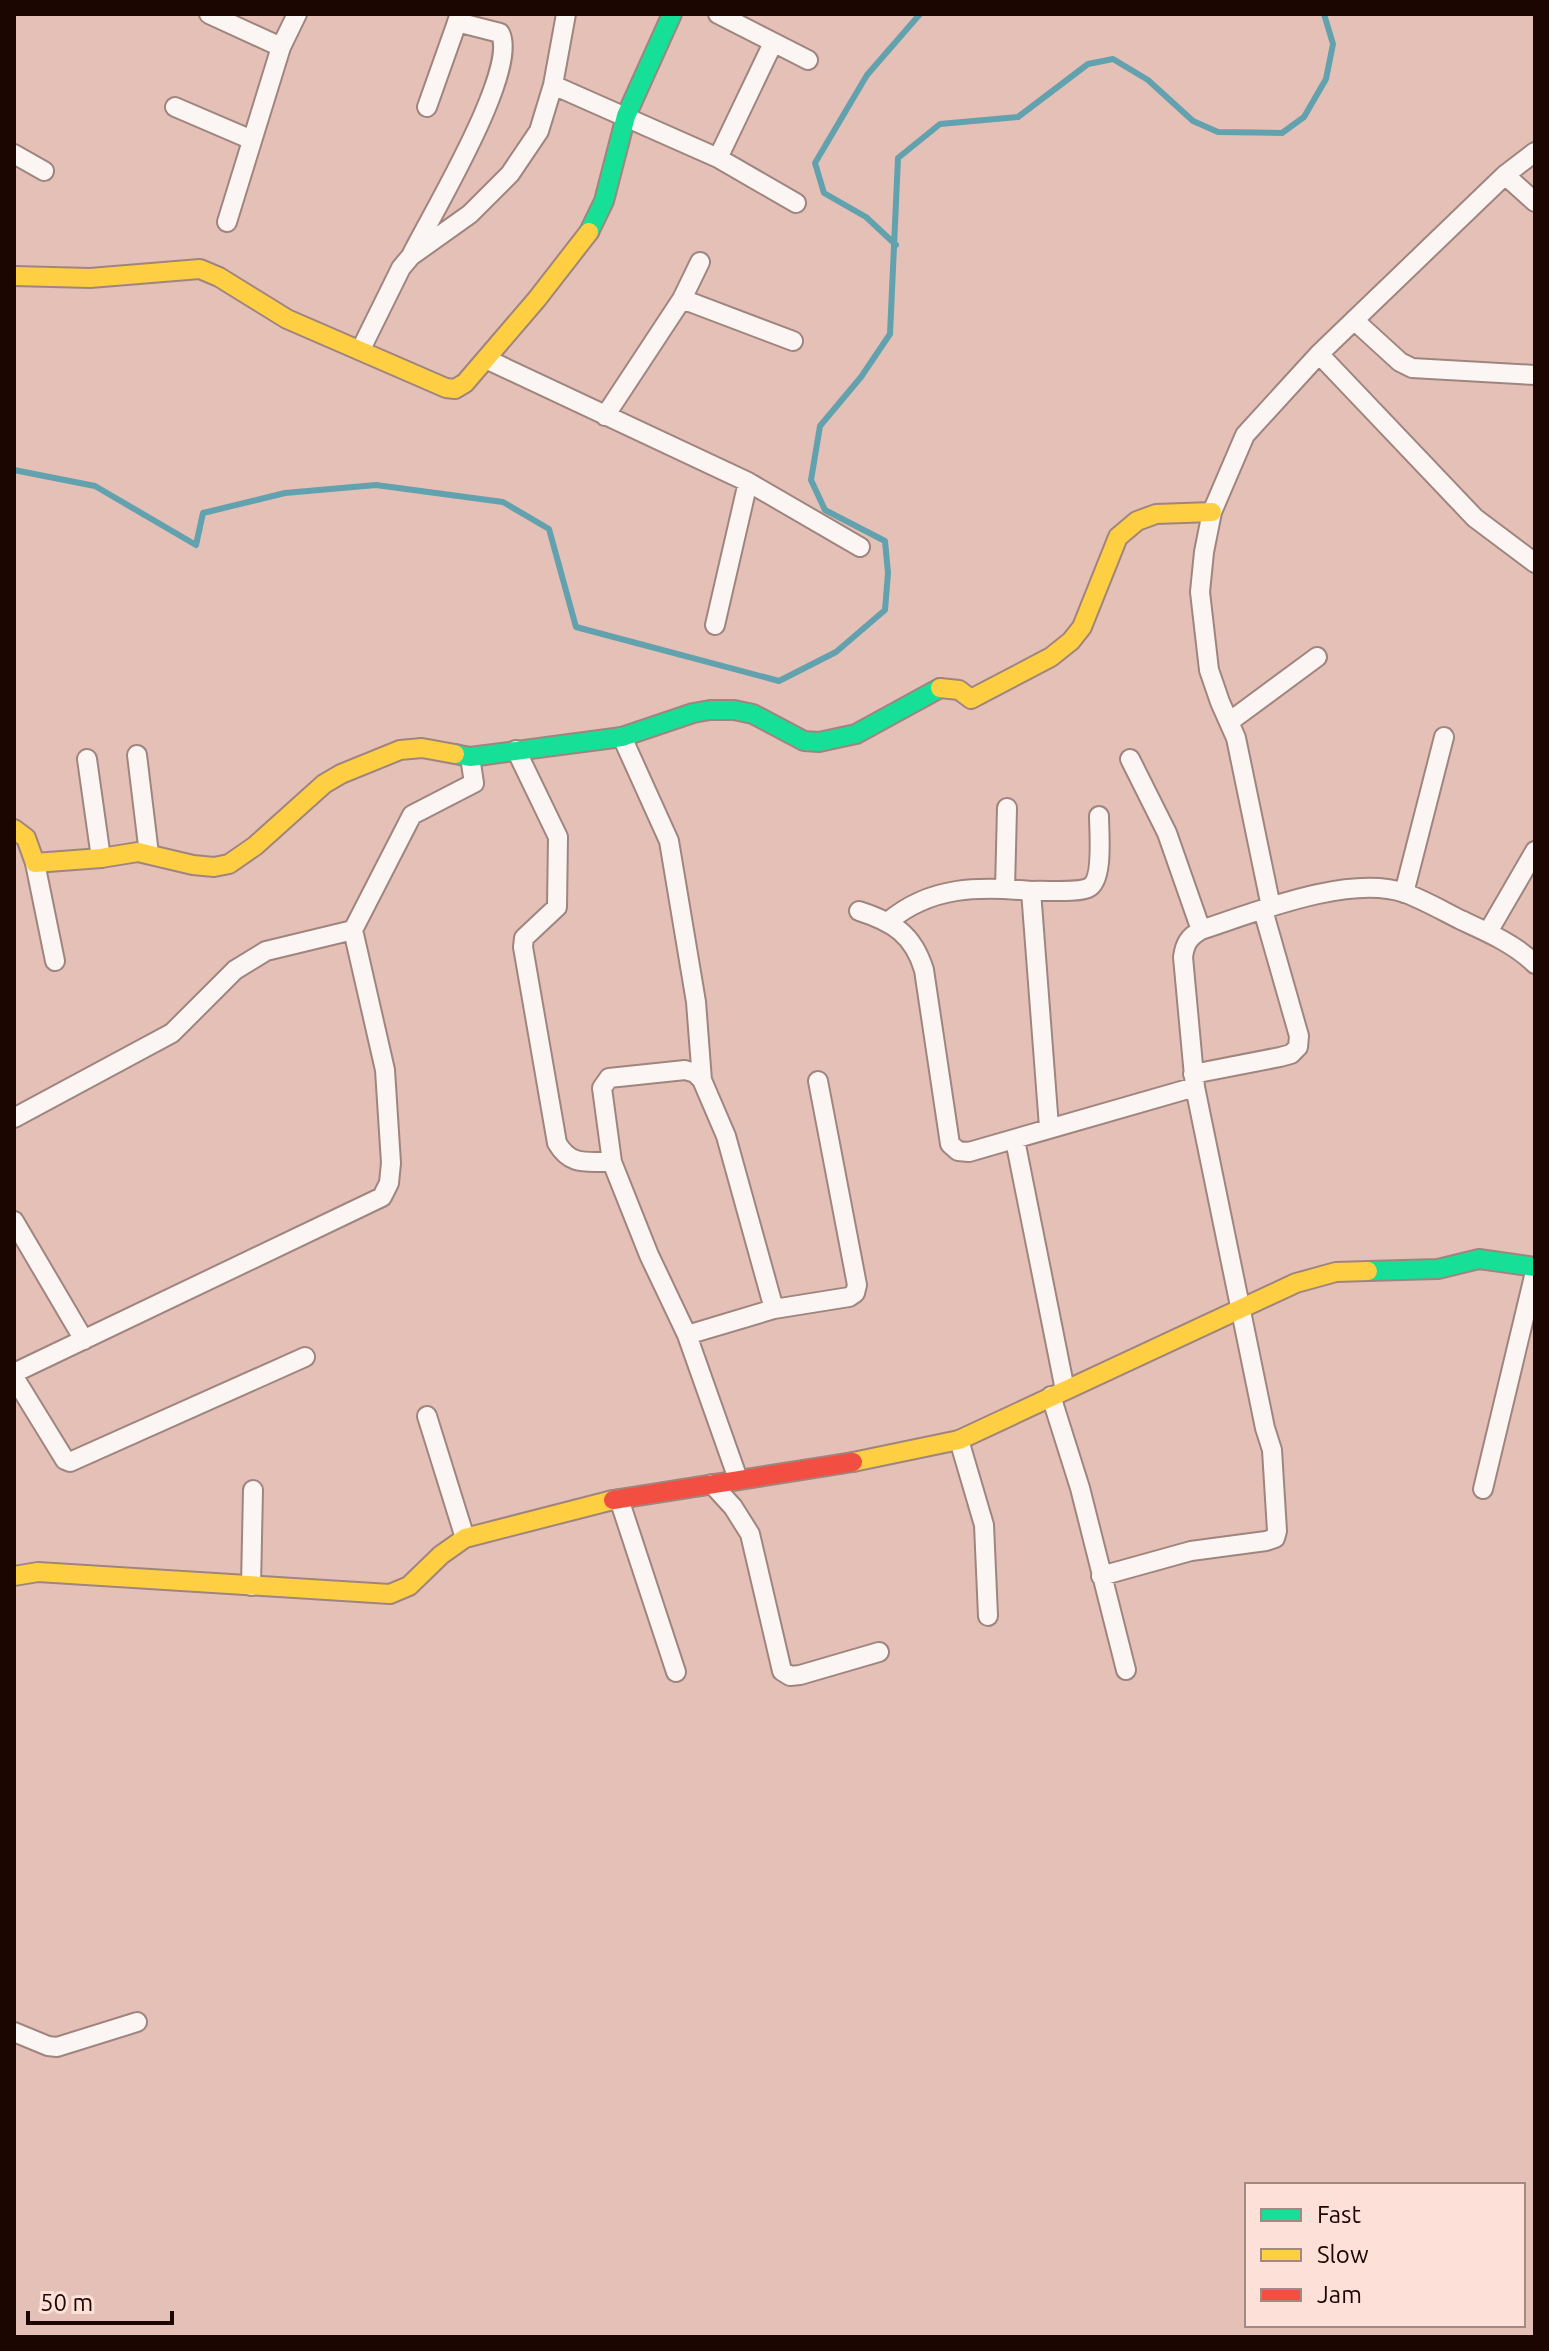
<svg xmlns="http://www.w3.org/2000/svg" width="1549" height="2351" font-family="Ubuntu,sans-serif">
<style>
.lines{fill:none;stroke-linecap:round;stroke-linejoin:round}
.stream{stroke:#62a1ae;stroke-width:6}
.street-casing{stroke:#a0857e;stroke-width:22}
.fast-casing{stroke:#a0857e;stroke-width:22}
.slow-casing{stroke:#a0857e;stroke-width:22}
.jam-casing{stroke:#a0857e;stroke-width:22}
.street{stroke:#fbf6f4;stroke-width:18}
.fast{stroke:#16e098;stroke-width:18}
.slow{stroke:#ffcf43;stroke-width:18}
.jam{stroke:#f24e42;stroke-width:18}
</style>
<rect width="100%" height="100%" fill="#e4c0b7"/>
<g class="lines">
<path class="stream" d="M896 245 866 217 824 193 815 163 867 75 920 14
M14 470 95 486 196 545 203 513 285 493 376 485 503 502 549 529 576 627 779 681 836 652 885 610 888 573 885 541 825 510 811 480 820 426 861 377 890 334 898 158 940 124 1018 117 1088 64 1113 59 1148 80 1193 121 1218 132 1282 133 1304 117 1326 79 1333 44 1324 14"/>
<g class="street-casing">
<path id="street" d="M209 14 281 47
M718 14 808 60
M553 85 718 158 796 203
M175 107 252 140
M427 107 460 14
M14 154 44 171
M718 158 773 43
M1505 175 1535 202
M227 222 281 47 297 14
M411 256C430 217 520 69 500 33L457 22
M682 299 793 341
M1354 320 1400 362 1412 368 1535 375
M361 349 401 268 411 256 470 214 510 174 539 131 553 85 566 14
M1319 354 1475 518 1535 563
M486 359 748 482 860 547
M605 416 682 299 700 262
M715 625 748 482
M1229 722 1317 657
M622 737 669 841 696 1002 702 1080 726 1136 774 1309
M516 750 558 837 557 907 524 938 523 947 557 1143C571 1167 587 1161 612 1162
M137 755 149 854
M87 759 101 858
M1130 759 1167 833 1201 930
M35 863 55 961
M1005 889 1007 808
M1404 893 1444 737
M1271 907 1236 738 1220 702 1209 670 1200 592 1204 552 1212 512 1245 435 1319 354 1505 175 1535 152
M859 911C893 922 913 934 924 970L950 1144 958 1151 969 1152 1195 1087
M889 921C931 886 979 886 1031 891
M1488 932 1535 851
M1193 1074 1280 1057 1291 1054 1298 1047 1299 1036 1263 910
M702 1080 695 1073 685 1070 609 1078 602 1088 612 1162 649 1255 687 1335 738 1479
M14 1118 172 1033 235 970 266 951 353 930
M1049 1127 1031 891C1045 890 1076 893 1088 888 1104 881 1099 832 1099 816
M1015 1140 1065 1390
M14 1221 84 1340
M687 1335 774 1309 849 1297 855 1293 857 1285 818 1081
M14 1373 382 1197 389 1183 391 1163 385 1070 353 930 412 815 474 783 470 757
M14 1377 65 1460 70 1462 305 1357
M1051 1396 1080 1488 1126 1670
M427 1416 465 1538
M959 1440 984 1525 988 1616
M712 1484 733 1507 750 1534 782 1671 790 1676 800 1675 879 1652
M1483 1489 1535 1272
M619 1499 676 1672
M1101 1576 1191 1551 1266 1541 1275 1538 1277 1531 1272 1450 1265 1428 1195 1087 1183 957C1185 943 1189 937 1201 930 1256 912 1349 874 1405 893 1424 900 1443 911 1461 920 1487 932 1515 944 1535 964
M251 1586 253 1490
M14 2032 48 2046 57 2047 137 2022"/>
</g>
<g class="fast-casing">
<path id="fast" d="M589 232 604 201 626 116 672 14
M455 754 470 757 622 737 693 713 710 710H734L753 714 804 741 819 742 856 734 940 688
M1368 1271 1438 1269 1479 1259 1535 1267"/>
</g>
<g class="slow-casing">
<path id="slow" d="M14 276 90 278 200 269 219 277 287 319 446 388 455 389 465 383 537 299 589 232
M940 688 959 690 971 699 1051 657 1071 641 1082 627 1118 537 1137 521 1156 514 1212 512
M14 829 26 838 35 863 101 858 138 852 193 865 214 867 229 864 255 846 324 784 341 774 400 750 422 748 455 754
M853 1462 959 1440 1296 1283 1336 1272 1368 1271
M14 1576 38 1572 390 1594 409 1586 441 1555 465 1538 613 1500"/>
</g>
<g class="jam-casing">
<path id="jam" d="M613 1500 853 1462"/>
</g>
<use href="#street" class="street"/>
<use href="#fast" class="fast"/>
<use href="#slow" class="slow"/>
<use href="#jam" class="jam"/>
</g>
<rect width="1549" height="2351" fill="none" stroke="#1b0602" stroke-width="32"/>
<rect x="1245" y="2183" width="280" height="144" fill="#fde1d9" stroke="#a38983" stroke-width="2"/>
<rect x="1261" y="2209" width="40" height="12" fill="#16e098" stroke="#a38983" stroke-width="2"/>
<text x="1317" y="2223" font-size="24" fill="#1b0602">Fast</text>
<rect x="1261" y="2249" width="40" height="12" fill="#ffcf43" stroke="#a38983" stroke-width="2"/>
<text x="1317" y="2263" font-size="24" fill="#1b0602">Slow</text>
<rect x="1261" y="2289" width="40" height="12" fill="#f24e42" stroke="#a38983" stroke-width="2"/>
<text x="1317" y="2303" font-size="24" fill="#1b0602">Jam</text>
<path d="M28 2311v12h144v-12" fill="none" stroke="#1b0602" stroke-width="4"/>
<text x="40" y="2311" font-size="24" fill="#1b0602" stroke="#fde1d9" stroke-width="6" paint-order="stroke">50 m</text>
</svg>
